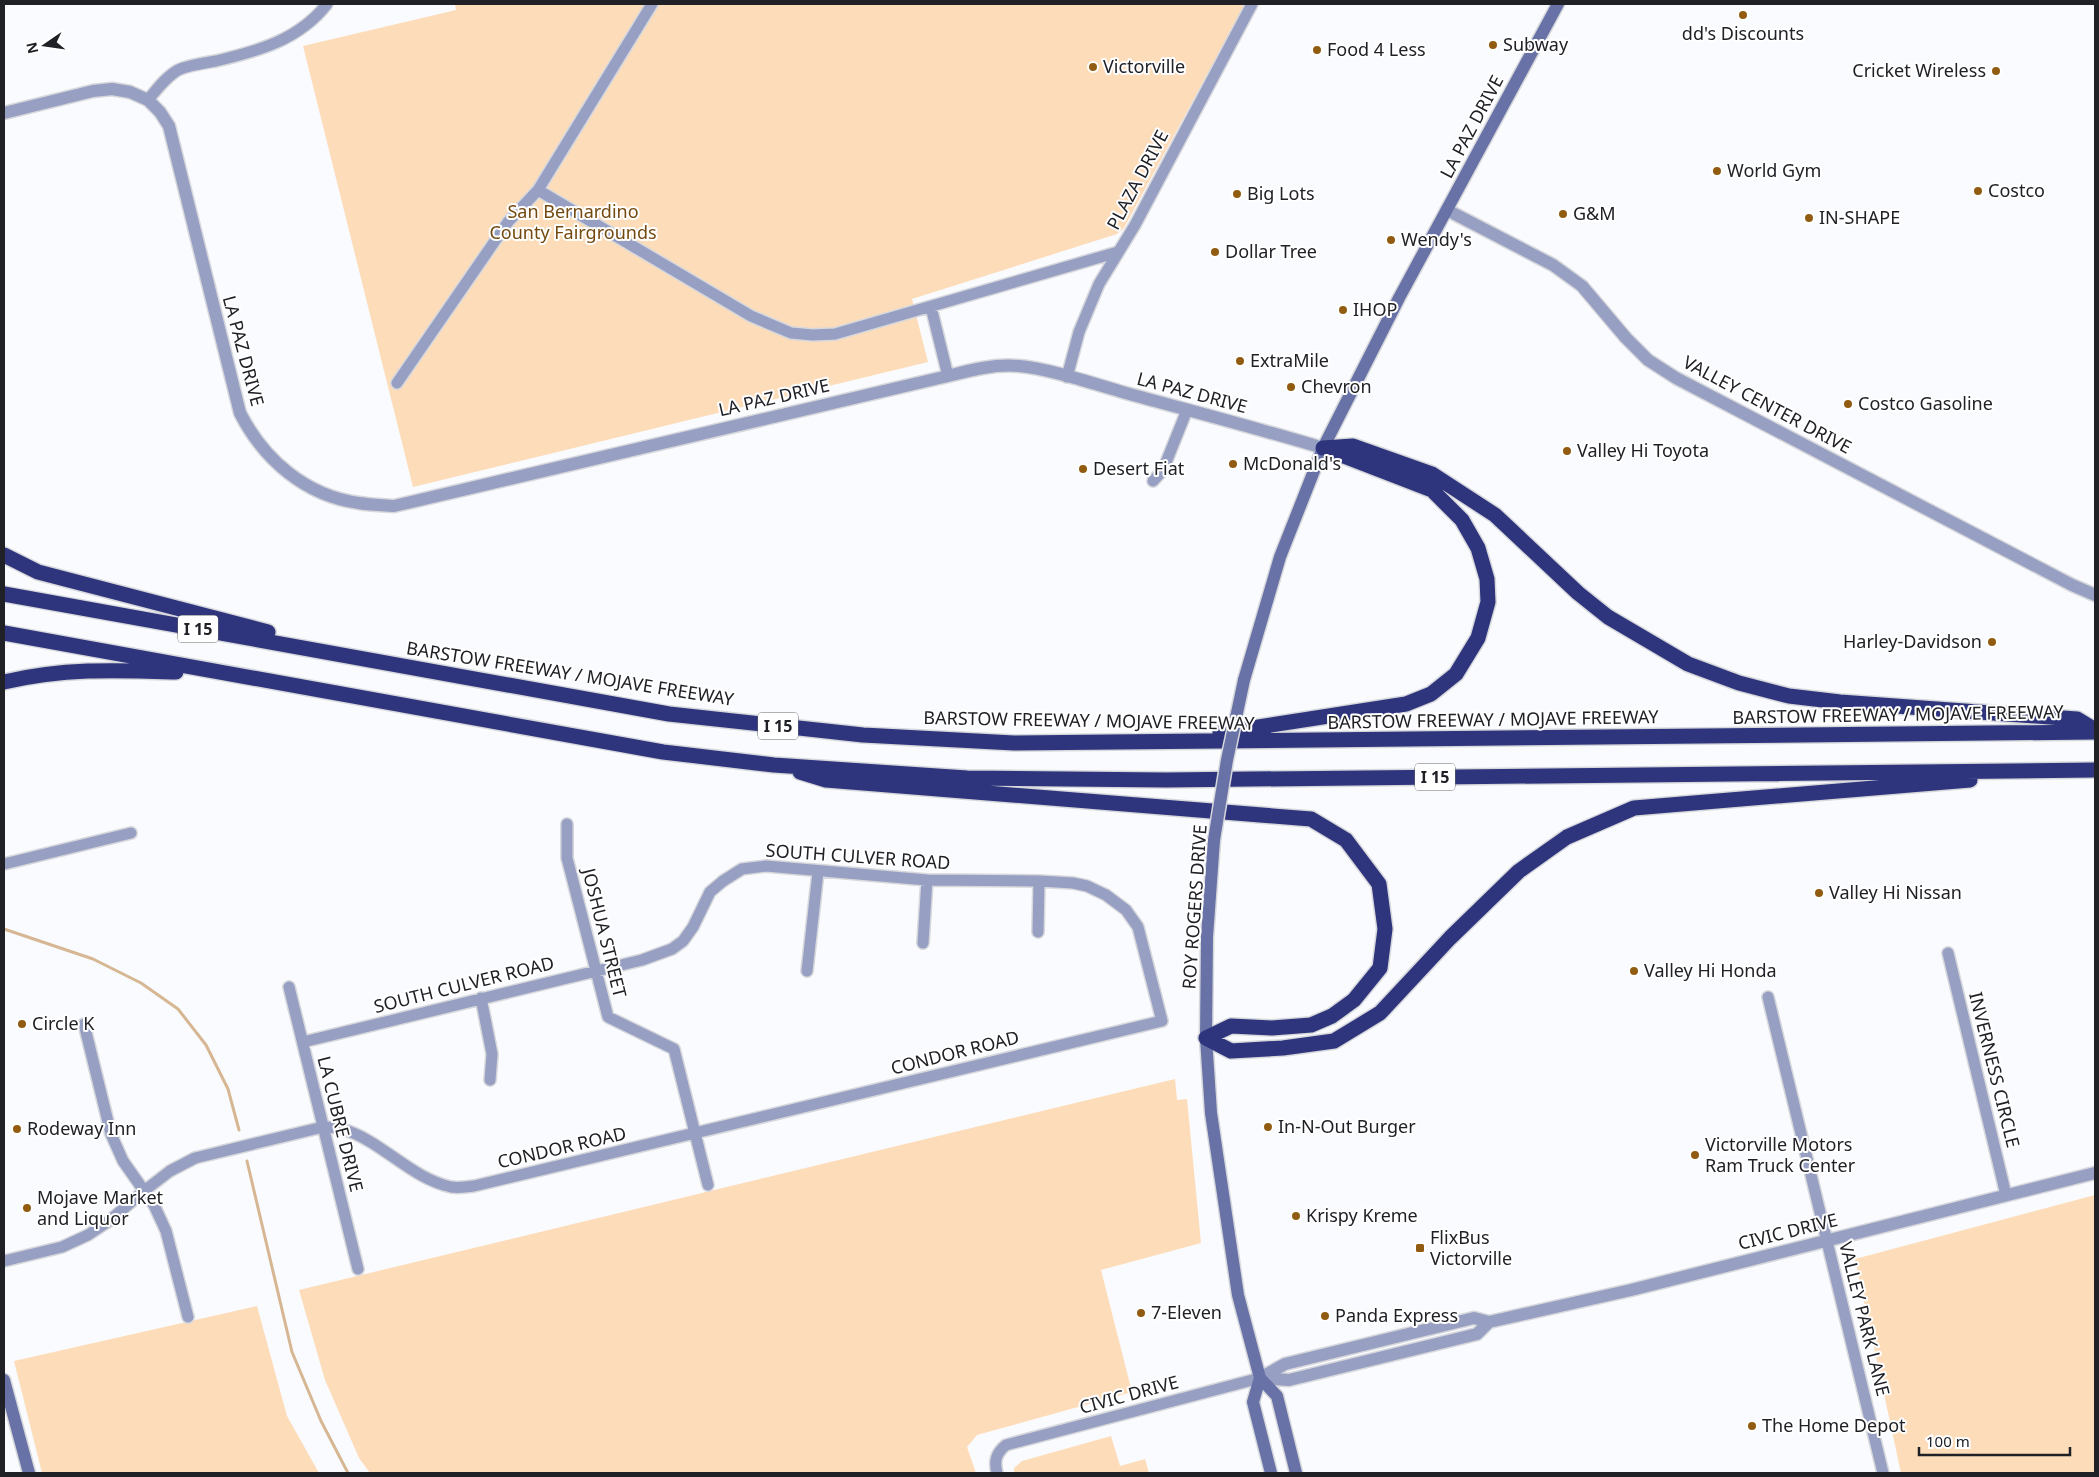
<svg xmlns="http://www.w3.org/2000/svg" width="2099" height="1477" font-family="'Noto Sans',sans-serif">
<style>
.green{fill:#fddcba}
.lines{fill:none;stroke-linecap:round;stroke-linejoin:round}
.stream{stroke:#d6b693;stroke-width:3}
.minor-casing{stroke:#d7d8dc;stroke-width:14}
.tertiary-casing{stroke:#d7d8dc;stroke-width:15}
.secondary-casing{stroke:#d7d8dc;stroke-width:15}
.motorway-casing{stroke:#d7d8dc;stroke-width:18}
.minor{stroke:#979fc3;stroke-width:11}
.tertiary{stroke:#979fc3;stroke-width:12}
.secondary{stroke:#6872a6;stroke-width:12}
.motorway{stroke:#2f357d;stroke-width:15}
.secondary-bridge-casing{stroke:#d7d8dc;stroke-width:15;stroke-linecap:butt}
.secondary-bridge{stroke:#6872a6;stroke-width:12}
.poi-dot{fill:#915c11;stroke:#fff;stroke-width:2}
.labels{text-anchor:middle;stroke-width:4;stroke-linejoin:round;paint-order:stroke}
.shield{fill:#fff;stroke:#636468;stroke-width:1}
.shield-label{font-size:16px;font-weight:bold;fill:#202127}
.poi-label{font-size:18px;fill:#202127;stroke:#fff;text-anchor:start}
.street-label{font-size:18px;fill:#202127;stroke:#fff}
.park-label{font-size:18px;fill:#74490f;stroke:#fff}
</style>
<rect width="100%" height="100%" fill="#fafbfe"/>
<path class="green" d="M455 4H1245L1124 228 1117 234 912 299 928 362 413 487 303 46 456 10Z
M1175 1079 1177 1100 1187 1099 1201 1243 1101 1270 1132 1392 977 1435 967 1447 976 1473H370L359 1458 325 1380 299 1290Z
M2095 1195V1473H1901L1855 1259Z
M257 1306 287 1416 319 1473H42L14 1361Z
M1111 1436 1120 1466 1145 1459 1149 1473H1014V1468L1022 1461Z"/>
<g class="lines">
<path class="stream" d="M4 929 93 959 141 983 178 1009 206 1045 228 1089 239 1130
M247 1161 292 1352 321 1421 348 1473"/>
<g class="minor-casing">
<path id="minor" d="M148 100C157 89 166 77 178 70 189 65 204 63 216 61 258 51 299 40 327 4
M538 190 751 316 791 333 813 335 835 334 1118 252
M931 307 948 376
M1067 377 1079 332 1099 284 1135 225 1252 4
M397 383 508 222 538 190 652 4
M1153 481 1163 470 1187 410
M567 824V858L608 1017 674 1049 708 1185
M4 864 131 833
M1038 932 1039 881
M923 943 927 880
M1948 953 2006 1195
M807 971 818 872
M289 987 358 1269
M1768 997 1883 1473
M481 998 492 1054 490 1080
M84 1024 111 1134 123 1161 154 1205 166 1231 188 1317
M4 1261 62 1247 88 1235 109 1221 144 1191 170 1171 195 1158 323 1127C329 1127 336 1127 342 1129 381 1140 410 1178 451 1187 458 1188 467 1187 474 1186L1162 1021 1138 927 1126 910 1106 895 1087 886 1073 883 1039 881 927 880 766 866 742 869 723 881 710 892 693 927 683 941 672 949 642 960 303 1042
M997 1473C994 1461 996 1453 1006 1445L1260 1378"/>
</g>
<g class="tertiary-casing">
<path id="tertiary" d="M4 113 93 91 112 89 130 92 148 100 160 112 169 126 240 413C264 460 306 496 359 503 371 505 383 505 394 506L948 376C971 370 994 364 1019 366 1051 369 1094 384 1126 393 1191 411 1257 428 1323 448
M1447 210 1553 265 1582 286 1626 338 1648 360 1676 378 2072 585 2095 595
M1260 1378 1289 1380 1477 1334 1489 1322 1631 1290 2095 1173
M1260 1378 1285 1364 1474 1318 1489 1322"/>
</g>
<g class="secondary-casing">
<path id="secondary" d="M1244 680 1280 557 1323 448 1399 298 1558 4
M1214 840 1207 937 1206 1038 1211 1113 1238 1295 1260 1378 1277 1396 1296 1473
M1260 1378 1253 1402 1271 1473
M4 1380 29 1473"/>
</g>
<g class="motorway-casing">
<path id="motorway" d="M1323 448 1353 446 1432 474 1495 515 1578 593 1608 617 1688 664 1739 683 1789 696 1840 702 2077 719 2095 730
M4 555 38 572 268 632
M4 594 669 714 863 735 1014 743 2095 732
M4 633 663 752 774 765 967 778 1166 780 2095 770
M4 682C64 668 115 670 176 672
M1220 733 1406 704 1431 694 1456 674 1478 638 1488 602 1487 579 1478 548 1462 520 1432 490 1331 451
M800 772 826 780 1311 819 1346 840 1379 884 1385 929 1380 968 1354 1000 1332 1016 1311 1025 1272 1028 1231 1026 1206 1038
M1206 1038 1231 1051 1283 1048 1334 1041 1380 1013 1450 938 1519 871 1567 837 1634 808 1970 780"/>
</g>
<use href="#minor" class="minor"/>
<use href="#tertiary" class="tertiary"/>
<use href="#secondary" class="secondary"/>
<use href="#motorway" class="motorway"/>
<g class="secondary-bridge-casing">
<path id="secondary-bridge" d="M1214 840 1227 760 1244 680"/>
</g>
<use href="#secondary-bridge" class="secondary-bridge"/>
</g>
<g class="poi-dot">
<circle cx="1743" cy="15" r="5"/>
<circle cx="1493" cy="45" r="5"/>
<circle cx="1317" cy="50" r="5"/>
<circle cx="1093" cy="67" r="5"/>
<circle cx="1996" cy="71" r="5"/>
<circle cx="1717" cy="171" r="5"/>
<circle cx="1978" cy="191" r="5"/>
<circle cx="1237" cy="194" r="5"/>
<circle cx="1563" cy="214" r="5"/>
<circle cx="1809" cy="218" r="5"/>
<circle cx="1391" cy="240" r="5"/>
<circle cx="1215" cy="252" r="5"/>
<circle cx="1343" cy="310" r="5"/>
<circle cx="1240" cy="361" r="5"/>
<circle cx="1291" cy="387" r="5"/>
<circle cx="1848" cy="404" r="5"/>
<circle cx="1567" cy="451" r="5"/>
<circle cx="1233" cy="464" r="5"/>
<circle cx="1083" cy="469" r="5"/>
<circle cx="1992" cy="642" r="5"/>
<circle cx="1819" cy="893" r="5"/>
<circle cx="1634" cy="971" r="5"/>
<circle cx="22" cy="1024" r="5"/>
<circle cx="1268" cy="1127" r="5"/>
<circle cx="17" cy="1129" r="5"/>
<circle cx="1695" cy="1155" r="5"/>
<circle cx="27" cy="1208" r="5"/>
<circle cx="1296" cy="1216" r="5"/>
<rect x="1415" y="1243" width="10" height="10" rx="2.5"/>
<circle cx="1141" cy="1313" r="5"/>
<circle cx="1325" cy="1316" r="5"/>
<circle cx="1752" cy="1426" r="5"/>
</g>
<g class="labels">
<g class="shield">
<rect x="178" y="615.5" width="40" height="27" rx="4"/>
<rect x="758" y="712.5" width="40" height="27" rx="4"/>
<rect x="1415" y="763.5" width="40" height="27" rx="4"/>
</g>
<g class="shield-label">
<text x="198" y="635">I 15</text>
<text x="778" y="732">I 15</text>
<text x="1435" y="783">I 15</text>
</g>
<g class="poi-label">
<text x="1743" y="40" text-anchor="middle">dd's Discounts</text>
<text x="1503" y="51">Subway</text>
<text x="1327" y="56">Food 4 Less</text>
<text x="1103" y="73">Victorville</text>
<text x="1986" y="77" text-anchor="end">Cricket Wireless</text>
<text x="1727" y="177">World Gym</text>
<text x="1988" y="197">Costco</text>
<text x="1247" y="200">Big Lots</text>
<text x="1573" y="220">G&amp;M</text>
<text x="1819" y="224">IN-SHAPE</text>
<text x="1401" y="246">Wendy's</text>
<text x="1225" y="258">Dollar Tree</text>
<text x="1353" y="316">IHOP</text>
<text x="1250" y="367">ExtraMile</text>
<text x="1301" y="393">Chevron</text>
<text x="1858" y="410">Costco Gasoline</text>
<text x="1577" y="457">Valley Hi Toyota</text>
<text x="1243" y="470">McDonald's</text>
<text x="1093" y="475">Desert Fiat</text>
<text x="1982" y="648" text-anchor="end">Harley-Davidson</text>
<text x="1829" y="899">Valley Hi Nissan</text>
<text x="1644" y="977">Valley Hi Honda</text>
<text x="32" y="1030">Circle K</text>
<text x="1278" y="1133">In-N-Out Burger</text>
<text x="27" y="1135">Rodeway Inn</text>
<text x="1705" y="1151">Victorville Motors<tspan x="1705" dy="21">Ram Truck Center</tspan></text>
<text x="37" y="1204">Mojave Market<tspan x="37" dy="21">and Liquor</tspan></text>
<text x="1306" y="1222">Krispy Kreme</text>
<text x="1430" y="1244">FlixBus<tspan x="1430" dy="21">Victorville</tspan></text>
<text x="1151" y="1319">7-Eleven</text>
<text x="1335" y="1322">Panda Express</text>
<text x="1762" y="1432">The Home Depot</text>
</g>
<g class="street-label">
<text transform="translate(1472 127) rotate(-62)" y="6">LA PAZ DRIVE</text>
<text transform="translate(1138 180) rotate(-62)" y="6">PLAZA DRIVE</text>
<text transform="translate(243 351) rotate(75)" y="6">LA PAZ DRIVE</text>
<text transform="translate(1192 393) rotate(15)" y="6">LA PAZ DRIVE</text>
<text transform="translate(774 398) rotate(-13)" y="6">LA PAZ DRIVE</text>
<text transform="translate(1767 405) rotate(28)" y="6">VALLEY CENTER DRIVE</text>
<text transform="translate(570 674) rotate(9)" y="6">BARSTOW FREEWAY / MOJAVE FREEWAY</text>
<text transform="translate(1898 715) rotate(-1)" y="6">BARSTOW FREEWAY / MOJAVE FREEWAY</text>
<text transform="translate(1493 720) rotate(-1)" y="6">BARSTOW FREEWAY / MOJAVE FREEWAY</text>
<text transform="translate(1089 721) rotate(1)" y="6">BARSTOW FREEWAY / MOJAVE FREEWAY</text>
<text transform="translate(858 857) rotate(4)" y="6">SOUTH CULVER ROAD</text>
<text transform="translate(1195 907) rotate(-86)" y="6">ROY ROGERS DRIVE</text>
<text transform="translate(604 933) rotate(76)" y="6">JOSHUA STREET</text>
<text transform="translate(464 985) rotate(-14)" y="6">SOUTH CULVER ROAD</text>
<text transform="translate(955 1053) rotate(-14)" y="6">CONDOR ROAD</text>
<text transform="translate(1994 1070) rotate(76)" y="6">INVERNESS CIRCLE</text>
<text transform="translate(340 1124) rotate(76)" y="6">LA CUBRE DRIVE</text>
<text transform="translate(562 1148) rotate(-13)" y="6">CONDOR ROAD</text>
<text transform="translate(1788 1232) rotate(-14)" y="6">CIVIC DRIVE</text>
<text transform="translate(1864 1319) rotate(76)" y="6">VALLEY PARK LANE</text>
<text transform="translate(1129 1395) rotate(-15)" y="6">CIVIC DRIVE</text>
</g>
<g class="park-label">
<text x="573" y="218">San Bernardino<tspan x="573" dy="21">County Fairgrounds</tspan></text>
</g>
</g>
<rect width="2099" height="1477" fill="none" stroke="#202127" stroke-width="10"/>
<g transform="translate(45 45) rotate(257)" stroke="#ffffff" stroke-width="4" paint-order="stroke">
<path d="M0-4L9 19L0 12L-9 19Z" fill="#202127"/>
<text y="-8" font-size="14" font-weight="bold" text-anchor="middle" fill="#202127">N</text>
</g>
<path d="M1919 1447v8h151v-8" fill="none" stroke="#202127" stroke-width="2.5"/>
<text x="1926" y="1447" font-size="15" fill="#202127" stroke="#ffffff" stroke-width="4" paint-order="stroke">100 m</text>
</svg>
